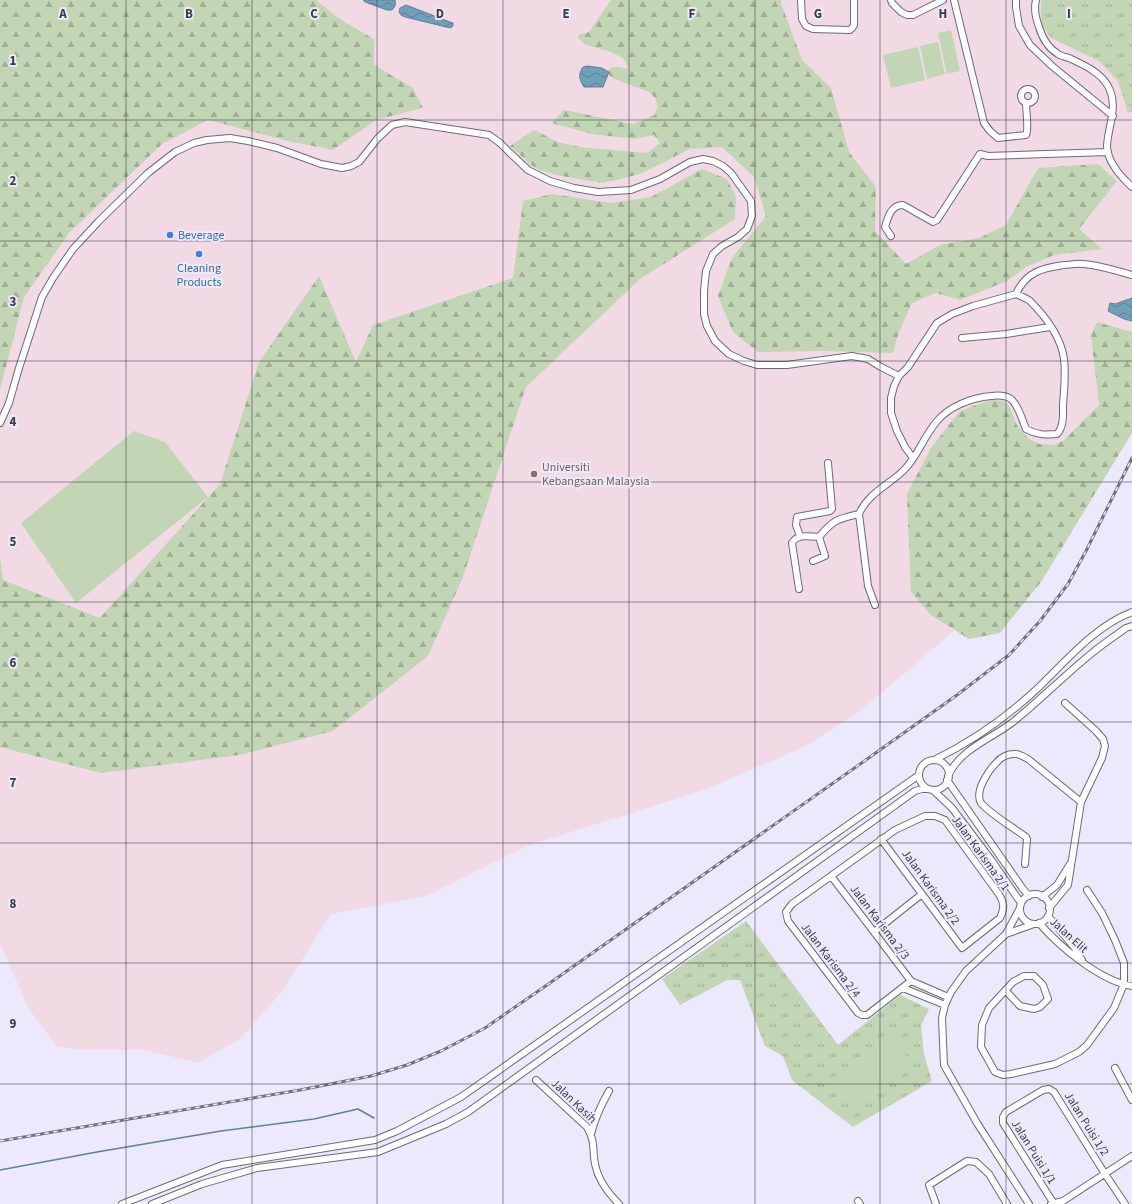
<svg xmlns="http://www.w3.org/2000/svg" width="1132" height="1204" font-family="'Source Sans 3',sans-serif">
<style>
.education{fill:#f2dae5}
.grass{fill:url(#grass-tufts)}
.forest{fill:url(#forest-firs)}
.pitch{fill:#c2d5b4}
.water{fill:url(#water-waves);stroke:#608195}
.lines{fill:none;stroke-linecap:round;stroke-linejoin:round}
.stream{stroke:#608195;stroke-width:1.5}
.minor-casing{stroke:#6d6a7a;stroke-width:8}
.minor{stroke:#fff;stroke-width:6}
.rail-casing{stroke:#73717c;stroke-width:3}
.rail{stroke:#ece9fc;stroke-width:1.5;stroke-dasharray:4.5;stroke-linecap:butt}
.grid{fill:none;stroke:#3c3b43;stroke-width:1;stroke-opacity:0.55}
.shop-dot{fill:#3f7fe0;stroke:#ece9fc;stroke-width:1.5}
.education-dot{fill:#8d6e63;stroke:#ece9fc;stroke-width:1.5}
.labels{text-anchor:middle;stroke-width:4;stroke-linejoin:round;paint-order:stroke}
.shop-label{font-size:12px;fill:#366cbe;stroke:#ece9fc;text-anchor:start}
.education-label{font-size:12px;fill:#785e54;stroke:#ece9fc;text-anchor:start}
.street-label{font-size:12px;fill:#3c3b43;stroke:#ece9fc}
.grid-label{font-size:13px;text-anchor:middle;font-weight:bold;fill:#3c3b43;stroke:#ece9fc;stroke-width:4;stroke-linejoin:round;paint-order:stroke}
</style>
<defs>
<pattern id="grass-tufts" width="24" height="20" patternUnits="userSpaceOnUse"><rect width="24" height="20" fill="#c2d5b4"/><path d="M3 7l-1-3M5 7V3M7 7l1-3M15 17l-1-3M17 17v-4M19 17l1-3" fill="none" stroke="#9fae94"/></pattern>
<pattern id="forest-firs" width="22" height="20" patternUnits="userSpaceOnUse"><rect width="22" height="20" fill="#c2d5b4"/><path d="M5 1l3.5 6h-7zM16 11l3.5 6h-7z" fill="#9fae94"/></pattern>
<pattern id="water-waves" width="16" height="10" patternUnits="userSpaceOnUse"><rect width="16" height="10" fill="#709fb8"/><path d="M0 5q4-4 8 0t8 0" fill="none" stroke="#5d8397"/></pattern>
</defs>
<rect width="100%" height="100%" fill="#ece9fc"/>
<path class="education" d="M0 0H1132V369L969 618 859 712 806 746 704 790 527 846 427 896 331 914 283 990 242 1037 199 1063 145 1050H88L57 1047 29 1009 0 944Z"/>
<path class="grass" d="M1041 0H1132V112L1128 113 1118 81 1099 61 1051 38 1041 23Z
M746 921 838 1045 900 995 929 1009 921 1025 924 1054 932 1081 853 1127 792 1080 783 1056 765 1046 740 980H727L680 1005 662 979Z"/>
<path class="forest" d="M0 0H316L338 18 374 39V65L413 88 423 108 376 120 333 150 288 141 208 120 162 144 70 232 24 297 0 390Z
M611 0H781V3L802 60 831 88 849 152 876 187 875 231 906 264 940 245 979 238 1006 225 1038 168 1098 164 1117 181 1079 229 1102 249 1054 255 1026 267 1007 281 960 300 936 293 912 303 899 332 893 353 824 351 758 352 733 332 718 296 732 258 766 216 754 177 722 147 689 149 663 163 639 174 613 181 602 183 556 175 540 170 531 165 510 146 534 130 558 142 580 147 647 153 660 143 654 135 635 139 592 134 551 123 564 110 633 124 655 115C665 89 635 89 620 81 616 80 612 77 609 75L608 70C614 65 621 67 628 69L627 65 623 58 609 51 586 45 578 38V36L580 34 589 32Z
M702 169 727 179 736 197 735 219 640 279 526 387 463 577 428 656 333 731 239 755 101 773 0 747V557L3 580 100 618 220 484 259 362 319 276 356 362 373 325 513 278 523 201 552 194 610 203 651 197Z
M1097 322 1132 332V433L1041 582 1000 633 969 639 931 615 911 592 907 494 931 448 959 412 978 404 992 400 1004 401 1010 407 1013 416 1018 427 1028 438 1039 444 1054 445 1064 440 1099 405 1091 335Z"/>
<path class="pitch" d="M951 30 960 71 947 74 938 33Z
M938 42 945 74 927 79 920 46Z
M918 47 925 80 891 88 883 55Z
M134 431 165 442 208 497 76 603 21 523Z
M890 1034 912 1063 856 1106 834 1077Z"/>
<path class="water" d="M363 0H395C396 5 395 7 392 10H387L365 2Z
M406 5 450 22 453 23V26L451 28 446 27 405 17 401 15 399 12 400 8Z
M588 66 602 68 609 72 603 87H584C579 79 578 75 583 67Z
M1132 298V321L1124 319 1108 311 1110 303 1115 304Z"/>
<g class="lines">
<path class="stream" d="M0 1170 97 1152 221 1131 314 1119 358 1109 374 1118"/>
<g class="minor-casing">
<path id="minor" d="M801 0 802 19 806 26 813 29 850 30 852 28 854 25V0
M891 0 892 3 901 12 907 15H913L943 0
M954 0 984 123 990 131 998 138 1026 135C1029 129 1026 111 1026 103
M1016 0V7L1019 26 1030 45 1052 66 1113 116
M1036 0C1034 8 1036 19 1039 27 1042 37 1048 48 1058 54 1061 56 1065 57 1069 58 1084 65 1100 72 1108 86 1119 107 1108 125 1107 146 1107 152 1110 161 1114 166 1118 174 1126 181 1132 187
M1021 96a7 7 0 1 1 14 0a7 7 0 1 1-14 0Z
M891 236 885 227C888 217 891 205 903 205L933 222 937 220 980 154 988 156 1108 152
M962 338 1006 334 1050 327
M0 423 9 403 19 368 42 297 53 278 73 249 99 221 148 173 175 152 194 143 207 140 230 138 248 141 277 148 321 164 342 168 351 166 359 162 378 138 392 125 405 122 489 135 500 143 510 153 528 170 550 181 574 188 598 192 631 190 660 179 690 162 703 159 713 161 723 166 731 173 751 201 752 216 747 229 738 237 722 246 713 254 706 271 704 291V314L707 326 715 341 729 354 744 361 757 365H787L852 356 868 359 881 367 899 376
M913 458 905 447 897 431 891 413V398L894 386 899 376 908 367 937 323 952 314 973 306 1016 294C1026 272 1042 268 1064 265 1070 265 1077 263 1083 264 1100 265 1116 271 1132 275
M800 536 796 525 797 517 830 511 832 509 828 463
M813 561 825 556 819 537
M799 589 792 543C798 533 809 537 819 537 833 520 837 519 859 514
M875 605 868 586 859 514C868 493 889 485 904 470 918 456 924 436 937 421 950 406 971 398 991 396 998 395 1005 395 1011 399 1019 406 1022 420 1026 429 1037 435 1045 435 1057 434 1064 427 1063 414 1063 405 1064 390 1066 373 1064 359 1061 337 1045 316 1030 301 1026 298 1021 296 1016 294
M934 760C971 742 1008 716 1038 688 1066 661 1095 626 1132 612
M919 775a15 15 0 1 1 30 0a15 15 0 1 1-30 0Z
M948 776C960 749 991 739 1013 722 1040 700 1065 675 1092 653 1103 644 1115 636 1126 628L1132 626
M947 780 1023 889 1029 896
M933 790 952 808 992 861 1021 903
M881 839 962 948 1000 918C1005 908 1004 902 998 893L945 820 935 816H925L895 830 792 904 786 912 788 921 858 1013 862 1015H867L911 981
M1025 864 1027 839 1026 837C1014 828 990 814 981 803 974 791 989 770 997 762 1001 757 1008 754 1014 754 1019 753 1024 757 1028 759L1081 802
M831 876 874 932 911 981
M1020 909a15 15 0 1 1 30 0a15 15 0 1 1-30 0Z
M1042 897 1057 885 1070 864
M1020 908 1006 934 966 971 951 992 945 1005 942 1018 944 1065 977 1123 1029 1204
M1049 908 1068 885 1081 802 1102 758 1105 746 1103 739 1096 731 1065 703
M1048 916 1074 947 1082 960
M1039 923C1060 947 1100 981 1132 986
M874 932 922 894
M1006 934 1034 924
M911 981 948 997
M903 988 945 1005
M1006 991 1020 1006 1034 1009 1040 1007 1048 999 1043 985 1034 976H1024L1013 982 989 1008 982 1025 981 1047 995 1072 1003 1075 1011 1074 1055 1064 1079 1052 1087 1045 1114 1008 1124 984V963L1115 940 1102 913 1087 890
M1115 1068 1132 1100
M536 1080 587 1127C596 1143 592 1149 595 1164 598 1180 608 1193 619 1204
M591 1134C595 1118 601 1105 609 1091
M858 1201 860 1204
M122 1204 222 1165 375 1140 397 1131 461 1097 919 775
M152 1204 202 1184 257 1168 378 1152 446 1124 468 1112 915 791 922 789H929
M936 1204 929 1185 967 1161 976 1162 989 1174 1007 1204
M1051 1204 1063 1201 1132 1156
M1054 1204 1003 1123V1117L1006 1112 1043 1090 1049 1089 1054 1092 1105 1174 1125 1204"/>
</g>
<use href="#minor" class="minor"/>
<g class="rail-casing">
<path id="rail" d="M0 1141 300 1090 371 1076 407 1065 441 1051 485 1028 547 985 863 762 957 695 1009 655 1040 621 1068 584 1086 551 1132 458"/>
</g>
<use href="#rail" class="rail"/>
</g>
<path class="grid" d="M126 0V1204M252 0V1204M377 0V1204M503 0V1204M629 0V1204M755 0V1204M880 0V1204M1006 0V1204M0 120H1132M0 241H1132M0 361H1132M0 482H1132M0 602H1132M0 722H1132M0 843H1132M0 963H1132M0 1084H1132"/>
<g class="shop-dot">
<circle cx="170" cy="235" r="4"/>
<circle cx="199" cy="254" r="4"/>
</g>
<circle class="education-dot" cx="534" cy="474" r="4"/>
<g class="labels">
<g class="shop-label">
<text x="178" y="239">Beverage</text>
<text x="199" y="272" text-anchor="middle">Cleaning<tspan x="199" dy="14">Products</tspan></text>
</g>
<g class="education-label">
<text x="542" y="471">Universiti<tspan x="542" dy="14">Kebangsaan Malaysia</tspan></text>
</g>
<g class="street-label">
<text transform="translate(981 853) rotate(54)" y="4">Jalan Karisma 2/1</text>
<text transform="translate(931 887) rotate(54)" y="4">Jalan Karisma 2/2</text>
<text transform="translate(880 922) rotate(53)" y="4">Jalan Karisma 2/3</text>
<text transform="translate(1069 935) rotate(42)" y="4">Jalan Elit</text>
<text transform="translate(831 960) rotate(53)" y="4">Jalan Karisma 2/4</text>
<text transform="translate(574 1101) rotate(44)" y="4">Jalan Kasih</text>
<text transform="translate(1087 1124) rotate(58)" y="4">Jalan Puisi 1/2</text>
<text transform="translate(1034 1152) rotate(58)" y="4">Jalan Puisi 1/1</text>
</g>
</g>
<g class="grid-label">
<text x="63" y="18">A</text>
<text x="189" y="18">B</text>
<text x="314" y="18">C</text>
<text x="440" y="18">D</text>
<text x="566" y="18">E</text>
<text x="692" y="18">F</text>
<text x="818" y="18">G</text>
<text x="943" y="18">H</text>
<text x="1069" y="18">I</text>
<text x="13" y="65">1</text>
<text x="13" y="185">2</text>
<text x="13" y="306">3</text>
<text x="13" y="426">4</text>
<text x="13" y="546">5</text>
<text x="13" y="667">6</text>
<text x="13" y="787">7</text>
<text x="13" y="908">8</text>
<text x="13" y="1028">9</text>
</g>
</svg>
